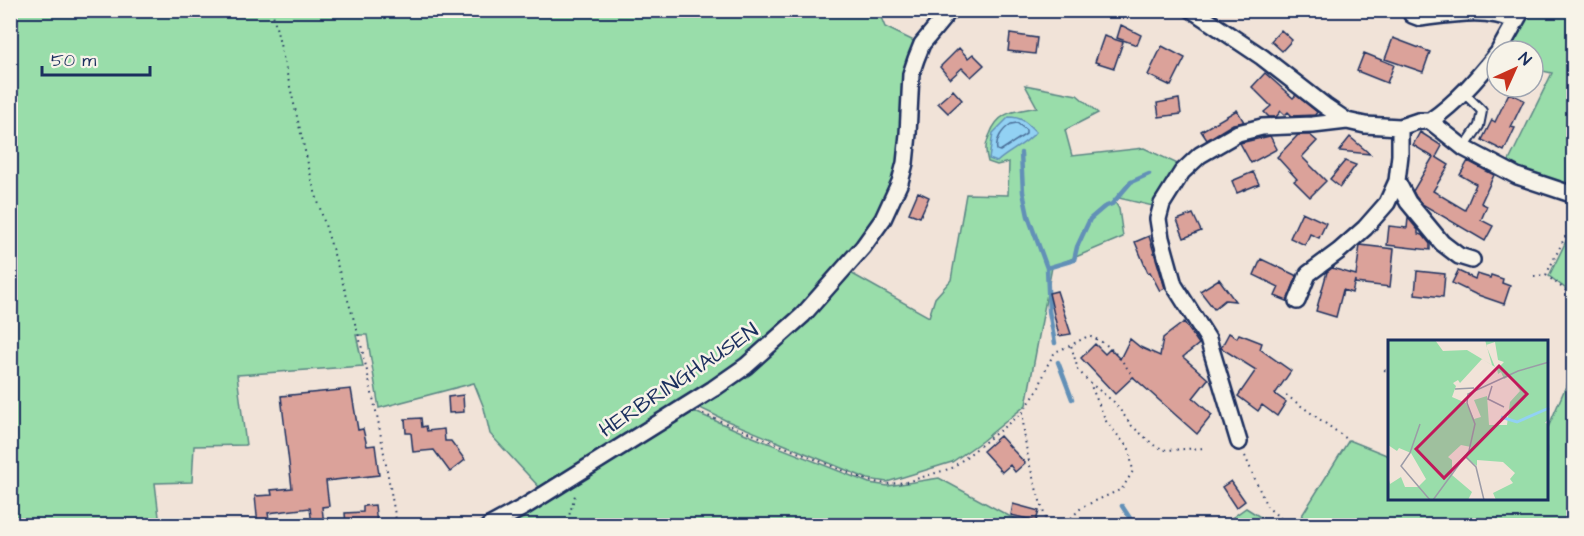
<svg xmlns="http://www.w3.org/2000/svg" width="1584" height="536" font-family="'Architects Daughter',sans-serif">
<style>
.green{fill:#9da;stroke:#5a8684;stroke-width:1.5}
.water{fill:#92d1f3;stroke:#6290b7;stroke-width:1.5}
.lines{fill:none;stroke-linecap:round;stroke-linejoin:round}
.shore{stroke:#4b709a;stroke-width:1.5}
.stream{stroke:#6290b7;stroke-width:4.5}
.building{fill:#dba29a;stroke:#1b2f5e;stroke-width:1.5}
.lane-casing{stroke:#1b2f5e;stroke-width:12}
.street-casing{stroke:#1b2f5e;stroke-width:20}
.path{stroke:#1b2f5e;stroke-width:2;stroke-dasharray:1.5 4.5;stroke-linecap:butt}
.lane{stroke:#f7f3e8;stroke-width:8}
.street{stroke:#f7f3e8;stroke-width:15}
.labels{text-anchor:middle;stroke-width:5;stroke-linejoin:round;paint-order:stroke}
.street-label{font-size:22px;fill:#1b2f5e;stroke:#f7f3e8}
.inset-river{fill:none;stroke:#92d1f3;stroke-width:3}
.inset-road{fill:none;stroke:#9b9ba7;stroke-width:1.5}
.view{fill:#c2185b;fill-opacity:0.15;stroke:#c2185b;stroke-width:3}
.inset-edge{fill:none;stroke:#1b2f5e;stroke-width:3}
</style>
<rect width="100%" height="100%" fill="#f1e3d8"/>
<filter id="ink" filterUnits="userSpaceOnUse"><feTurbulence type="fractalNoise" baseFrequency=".0167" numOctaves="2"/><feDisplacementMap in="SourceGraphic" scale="12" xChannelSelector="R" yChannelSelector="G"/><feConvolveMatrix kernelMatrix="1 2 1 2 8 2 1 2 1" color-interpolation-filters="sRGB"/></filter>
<g filter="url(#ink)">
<path class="green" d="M878 10 885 27 918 43C911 94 908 150 889 199 881 219 857 249 842 266 759 361 647 423 541 489L490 434 484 408 474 383 379 408 367 335H356L363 366 237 375 246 445 194 446 192 482 155 483 160 525 11 526 10 11Z
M1527 11H1573V188L1507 165 1552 73 1533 69V51H1502Z
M1025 85 1077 95 1098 113 1065 130 1072 156 1144 148 1182 166 1157 207 1119 198 1115 202 1119 209 1123 237 1052 267 1026 405 982 441 952 462 887 482 868 479 725 420 700 408 696 404 847 271 929 317 935 298 951 280 966 194 1008 195 1009 162 997 165 988 162C985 151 985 145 990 134 999 110 1015 112 1037 107Z
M1573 227V294L1549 276Z
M1573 370V525H1296L1349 440 1389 456V498H1546L1547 430Z
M688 409 753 437 869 483 888 486 939 478 1009 516 1032 525 498 526Z
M1246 508 1273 525H1222Z"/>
<path class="water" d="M1009 117C1022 117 1027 123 1036 132 1025 145 1009 151 997 162L989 159 993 133Z"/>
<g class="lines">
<path class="shore" d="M1017 123 1026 130V134L1000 151 997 150C995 140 1002 130 1011 124Z"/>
<path class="stream" d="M1021 153 1023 192 1028 216 1047 268 1049 311 1055 343
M1047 268 1074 260 1077 247 1090 219 1104 207 1112 204 1131 182 1149 174
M1058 362 1072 399
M1122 506 1135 526"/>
</g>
<path class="building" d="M1121 25 1141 35 1137 45 1117 38Z
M1281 30 1292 40 1282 51 1271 41Z
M1010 34 1037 38 1035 54 1008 51Z
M1104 36 1123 42 1114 68 1095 62Z
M1393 38 1430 52 1423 72 1385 59Z
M1162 46 1185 58 1171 86 1148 75Z
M959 48 968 58 973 54 984 65 971 77 962 68 950 79 940 67Z
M1364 53 1394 65 1387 83 1357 71Z
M1265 73 1293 98 1296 95 1317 112 1315 115 1292 116 1288 112 1285 115 1281 111 1276 117H1269L1264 112 1271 106 1252 87Z
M953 90 962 100 948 113 938 103Z
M1509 93 1524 100 1511 127 1515 128 1504 151 1482 140 1492 120 1495 122Z
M1179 99 1181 114 1159 117 1157 103Z
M1237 110 1244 122 1233 124 1207 140 1201 131Z
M1420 132 1442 146 1436 157 1449 165 1433 191 1465 210 1476 184 1460 175 1468 161 1494 175 1481 203 1487 206 1481 220 1493 226 1485 241 1422 204 1416 197 1413 191 1433 157 1413 145Z
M1298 135H1310L1317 141 1302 157 1326 181 1310 197 1294 181 1297 179 1277 157Z
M1270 136 1277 149 1251 163 1240 143Z
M1350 137 1370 154 1339 151Z
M1345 161 1356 165 1340 187 1330 179Z
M1253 172 1259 184 1237 193 1232 181Z
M918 192 929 197 920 217 909 213Z
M1302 212 1326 223 1319 238 1310 234 1305 245 1290 238Z
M1193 214 1201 231 1184 238 1177 220Z
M1408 218 1418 230V234L1423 235 1430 244V250L1387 245 1389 226 1407 228Z
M1149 236 1165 288 1160 291 1150 272 1148 273 1135 242Z
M1360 245 1394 249 1390 287 1355 283V280L1352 293 1343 290 1336 317 1316 311 1327 272 1332 268 1356 275Z
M1261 259 1297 276 1287 301 1275 296 1279 287 1254 275Z
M1417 271 1445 274 1443 297 1415 294Z
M1458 271 1475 279 1477 274 1490 278 1491 275 1503 279 1502 283 1510 286 1504 304 1475 294 1452 283Z
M1219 279 1235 301 1225 300 1214 309 1200 291Z
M1057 291 1071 334 1059 336 1049 293Z
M1184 322 1199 344 1183 357 1208 379 1193 398 1212 415 1197 434 1133 377 1115 394 1081 358 1095 344 1105 354 1110 349 1120 359 1130 339 1140 347 1160 356 1163 338Z
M1229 333 1237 338 1239 334 1262 343 1260 349 1291 371 1275 394 1286 402 1277 416 1262 405 1258 411 1238 396 1256 370 1221 348Z
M351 389 358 430 363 429 367 446 375 445 379 475 326 481 329 506 322 507 324 525H312L310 508 268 513 270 525H258L255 496 272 495 271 490 292 488 281 396Z
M463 395 464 412 449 413 448 397Z
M421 418 422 427 426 426 427 431 444 429 445 441H451L465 460 450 472 434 450 413 452 411 433H406L405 419Z
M1000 436 1025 463 1015 472 1010 465 1002 472 983 451Z
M1231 481 1245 501 1236 508 1222 487Z
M1013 504 1039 511 1036 521 1011 515Z
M375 505 377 525H346L345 513 363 512V506Z"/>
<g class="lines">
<g class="lane-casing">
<path id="lane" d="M1464 148 1479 126 1482 111 1464 93"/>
</g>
<g class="street-casing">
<path id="street" d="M1192 10 1262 57 1325 106 1347 121 1365 125 1400 127 1418 121H1430L1464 148 1517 176 1574 195
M1412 15 1420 18C1453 14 1485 7 1516 21
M1499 51 1522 10
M1430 121C1457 102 1476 80 1497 54
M1400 127V155L1397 181 1408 202 1442 243 1459 256 1472 260
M1297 301 1308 274 1339 251 1365 228 1387 203 1397 181
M1239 442 1208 339 1174 285 1161 238 1158 219 1162 204 1182 172 1200 155 1238 133 1262 127 1313 125 1347 121
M489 526 524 507 713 389 746 366 803 315 863 247 883 219 900 182 905 163 908 134 911 74 916 59 922 44 950 10"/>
</g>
<path class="path" d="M272 10 313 185 360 340 378 420 397 526
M1546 275 1574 219
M1534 276 1546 275 1574 297
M1384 370 1389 371
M1134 378C1121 359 1111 343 1088 336L1071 345 1078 370 1090 383 1114 402 1132 426 1155 446 1166 450 1205 448
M1286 395 1347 439
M1023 412C1023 452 1036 488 1048 526
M703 414 869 481 887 484 906 482 952 468 1023 412 1038 390 1048 364 1055 352 1071 345
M1245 456 1267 507 1290 526
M566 526 576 492
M1055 526 1071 518 1082 507 1122 489 1133 471 1129 449 1106 421 1091 386"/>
<use href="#lane" class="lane"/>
<use href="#street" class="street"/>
</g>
</g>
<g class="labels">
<g class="street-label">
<text transform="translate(678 379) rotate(-34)" y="8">HERBRINGHAUSEN</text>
</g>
</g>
<g transform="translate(1388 340)">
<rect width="160" height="160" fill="#f1e3d8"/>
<path d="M0 0H47L55 11 79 10 104 25 97 0H160L161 78 157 83 161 84 160 160H108L105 153 125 143 122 139 127 133 115 122 89 120V126L78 118 83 107 73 105 60 117 64 120V135L84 152 80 160H0V135L2 144 13 137 17 147H30L38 139 23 113 11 108 9 111 0 105ZM107 2 110 20 116 22 109 29 110 34 113 32 116 39 122 36 132 51 122 62 119 85H101L99 56 86 60 93 77 86 79 78 63 64 57 68 46 65 43 70 40 72 43 94 19 107 27 98 5Z" fill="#9da" fill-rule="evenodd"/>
<path class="inset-river" d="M113 77 129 82 161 68"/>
<path class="inset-road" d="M104 46 100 59 116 67M67 49 86 48M32 84 22 113 13 126 42 160M78 117 88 127 96 160M45 160 81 111 87 84 79 63 80 54 130 31 161 22"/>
<path class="view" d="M111 26 139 54 56 138 28 109Z"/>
<rect width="160" height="160" class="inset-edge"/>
</g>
<rect width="1584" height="536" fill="none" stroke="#f7f3e8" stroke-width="36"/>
<rect x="18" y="18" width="1548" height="500" fill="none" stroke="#1b2f5e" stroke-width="2" filter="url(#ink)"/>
<g transform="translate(1515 69) rotate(45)"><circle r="28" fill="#f7f3e8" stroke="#9fa5b1" stroke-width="1.5"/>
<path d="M0-4.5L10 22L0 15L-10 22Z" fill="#c8321e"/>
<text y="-9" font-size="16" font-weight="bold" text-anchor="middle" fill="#1b2f5e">N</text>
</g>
<path d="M42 66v9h108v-9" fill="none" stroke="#1b2f5e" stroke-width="3"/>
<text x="51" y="66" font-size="18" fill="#1b2f5e" stroke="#f7f3e8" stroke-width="4.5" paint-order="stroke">50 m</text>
</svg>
